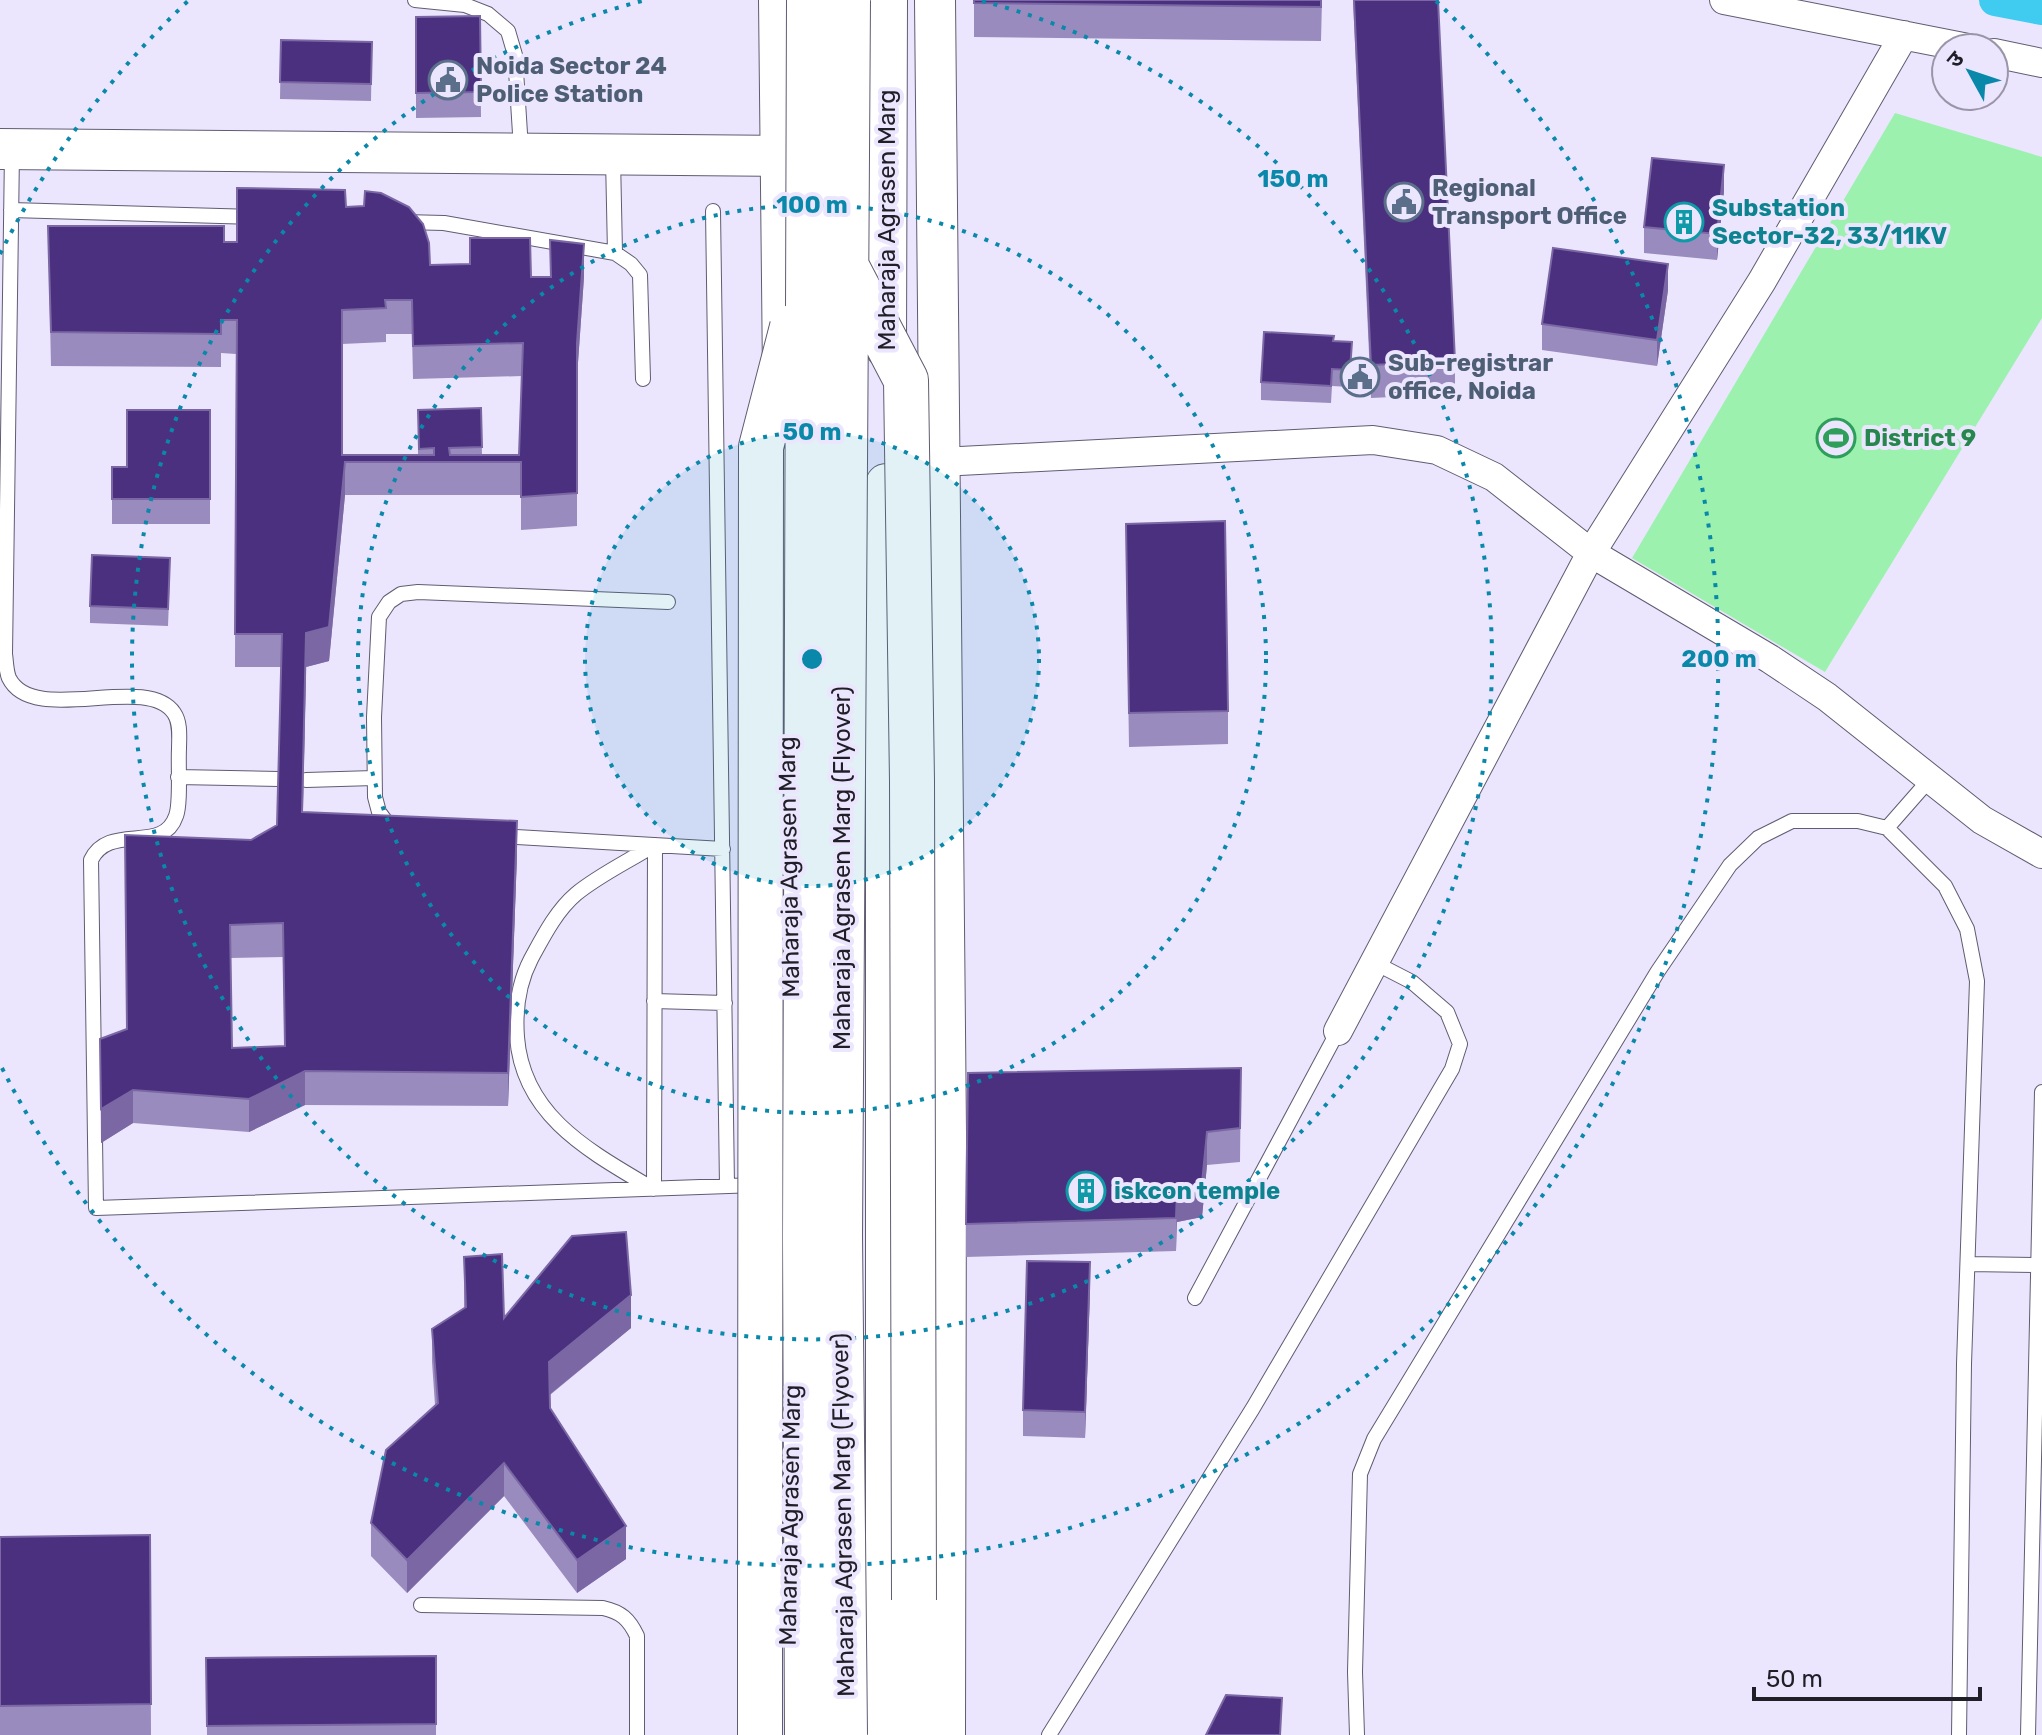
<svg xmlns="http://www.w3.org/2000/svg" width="2042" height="1735" font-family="Rubik,'Noto Sans Devanagari',sans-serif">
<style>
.green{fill:#9df1af}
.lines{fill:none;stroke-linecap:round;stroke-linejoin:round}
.canal{stroke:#40cbf1;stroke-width:32}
.lane-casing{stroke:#605c71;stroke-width:16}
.street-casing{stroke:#605c71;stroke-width:30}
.secondary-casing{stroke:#605c71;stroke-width:42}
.primary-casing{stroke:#605c71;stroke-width:46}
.lane{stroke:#fff;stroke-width:14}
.street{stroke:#fff;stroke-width:28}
.secondary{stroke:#fff;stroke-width:40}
.primary{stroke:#fff;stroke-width:44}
.primary-bridge-casing{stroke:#605c71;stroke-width:46;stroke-linecap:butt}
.primary-bridge{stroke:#fff;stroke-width:44}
.wall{fill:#9a8bbe;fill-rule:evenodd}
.shaded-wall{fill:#7a67a4}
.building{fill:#4a307e;stroke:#7a67a4;stroke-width:2;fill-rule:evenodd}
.ring{fill:none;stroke:#0988aa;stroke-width:4;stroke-dasharray:4 8}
.labels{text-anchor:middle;stroke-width:8;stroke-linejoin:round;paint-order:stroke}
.service-label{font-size:24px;font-weight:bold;fill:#4e5e75;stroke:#ebe6fe;text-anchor:start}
.culture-label{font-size:24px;font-weight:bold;fill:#0d838f;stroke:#ebe6fe;text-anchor:start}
.street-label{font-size:24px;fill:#201e26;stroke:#ebe6fe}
.leisure-label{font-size:24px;font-weight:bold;fill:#27864d;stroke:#ebe6fe;text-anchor:start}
.centre{fill:#0988aa;stroke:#ebe6fe;stroke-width:4}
.ring-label{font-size:24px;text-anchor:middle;font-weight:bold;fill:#0988aa;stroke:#ebe6fe;stroke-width:8;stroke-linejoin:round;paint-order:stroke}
</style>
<rect width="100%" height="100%" fill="#ebe6fe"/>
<path class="green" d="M1895 113 2042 157V318L1825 672 1632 558Z"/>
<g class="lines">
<path class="canal" d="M1995 0 2042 9"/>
<g class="lane-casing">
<path id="lane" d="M415 0 465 5 488 14 508 31 515 55 521 149
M12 152 5 654C6 660 6 671 9 678 33 727 146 672 174 713 181 723 179 738 179 749 178 765 181 803 176 816 163 855 109 822 91 860L96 1208 757 1185
M613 158 615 253
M11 210 255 217
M713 211 727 1186
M404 222 444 223 615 253 631 264 640 275 643 379
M178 777 279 779
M306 780 374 778
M393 826 387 823 379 812 375 797 374 717 379 617 389 602 401 594 418 592 668 602
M1887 828 1945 886 1967 929 1977 981 1964 1364 1959 1735
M501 836 723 849
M654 1001 725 1003
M653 1189C591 1152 523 1117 517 1037 515 1010 518 984 531 959 543 937 556 911 576 894 599 875 629 861 654 845
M654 1189 655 845
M1968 1264 2038 1265
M1195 1298 1338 1031
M421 1605 603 1608C621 1612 629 1619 637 1636V1735
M1049 1735 1253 1408 1452 1069 1460 1044 1447 1012 1412 982 1375 963
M1357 1735 1355 1672 1360 1474 1374 1439 1658 971 1730 865 1758 838 1792 821H1858L1887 828 1930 779
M2028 1735 2042 1092"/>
</g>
<g class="street-casing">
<path id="street" d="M1724 0 1968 48
M1994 53 2042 63
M921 463 1373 440 1437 450 1494 477 1591 553 1770 659 1827 697 1982 820 2042 854
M1338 1031 1591 553 1762 281 1904 35"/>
</g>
<g class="secondary-casing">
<path id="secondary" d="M779 0 786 655
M935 0 946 1133 945 1735
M0 149 779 156
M886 348 887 0
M886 1735V484"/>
</g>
<g class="primary-casing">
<path id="primary" d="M914 1600V1735
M760 1735V1609"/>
</g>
<use href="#lane" class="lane"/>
<use href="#street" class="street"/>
<use href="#secondary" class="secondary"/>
<use href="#primary" class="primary"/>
<g class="primary-bridge-casing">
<path id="primary-bridge" d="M849 271 906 380 912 781 914 1600
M760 1609 761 447 792 327
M807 1735 805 1238 809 0
M845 1735 840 1236 848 0"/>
</g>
<use href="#primary-bridge" class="primary-bridge"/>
</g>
<path class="wall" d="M974 0H1322L1321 41 974 37Z
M1353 0H1438L1455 361V394L1371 398Z
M480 16 481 117 416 118V17Z
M281 40 372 42 371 101 280 99Z
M1724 191 1717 260 1644 253V227Z
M346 207 430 265 531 277H550V240L584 277 577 377V526L521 530V495H345L329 661 306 667 303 812 517 854 508 1106 305 1105 249 1132 133 1123 101 1143 100 1039 127 1029 251 840 277 825 281 667H235L236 354 221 353V367L51 366 48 226 237 242ZM386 334H412L413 379 522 376 519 455H482L481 408 418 410V455H342V344L386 342ZM283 957 285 1046 232 1048 230 958Z
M1668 290 1657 366 1542 350V324Z
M1334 341 1352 359 1350 387 1332 386 1331 403 1261 400V382Z
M210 410V524H112V467H127Z
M1126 558 1228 711V744L1129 747Z
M170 575 168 626 90 623V606Z
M1241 1068 1240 1162 1207 1165 1202 1217 1177 1222 1176 1251 966 1257V1224Z
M464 1257 504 1318 631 1328 550 1395V1408L626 1559 577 1593 504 1496 407 1593 371 1556V1523L435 1405 432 1362V1329L464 1308Z
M1090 1288 1085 1438 1023 1436V1410Z
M150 1535 151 1735H0V1537Z
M436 1656V1735H207L206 1658Z"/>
<path class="shaded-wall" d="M1724 165V191L1717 260V234Z
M584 244V277L577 377V526V343Z
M1668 264V290L1657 366V340Z
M345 462V495L329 661 306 667 302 845 306 633Z
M517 821V854L508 1106V1073Z
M305 1071V1105L249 1132V1099Z
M133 1090V1123L101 1143V1109Z
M1207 1132V1165L1202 1217 1177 1222 1176 1251 1177 1189Z
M1090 1262V1288L1085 1438V1412Z
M631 1295V1328L549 1395V1362Z
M504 1463V1496L407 1593V1560Z
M626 1526V1559L577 1593V1560Z"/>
<path class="building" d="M974 0H1321V7L974 3Z
M1354 0H1438L1455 361 1371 365Z
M480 16 481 92 416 93V17Z
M281 40 372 42 371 84 280 82Z
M1652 158 1724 165 1717 234 1644 227Z
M237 188 345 190 346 207 364 206 365 191 381 193 409 207 423 224 429 243 430 265 470 264V238H530L531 277H551L550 240 584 244 577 343V493L521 497V462H345L329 627 306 633 302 812 517 821 508 1073 305 1071 249 1099 133 1090 101 1109 100 1039 127 1029 125 835 251 840 277 825 282 634H235L237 320H221V334L51 332 48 226H224V242H237ZM385 300H412L413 346 523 343 519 455H450L449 448 482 447 481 408 418 410 419 449 434 448V455H342V310L386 308ZM283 923 285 1046 232 1048 230 925Z
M1553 248 1668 264 1657 340 1542 324Z
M1264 332 1334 336 1333 341 1352 342 1350 370 1332 369 1331 386 1261 382Z
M127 410H210V499H112V467H127Z
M1225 521 1228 711 1129 713 1126 524Z
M92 555 170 558 168 609 90 606Z
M1241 1068 1240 1128 1207 1132 1202 1183 1177 1189 1176 1218 966 1224 968 1073Z
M626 1232 631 1295 549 1362 550 1408 626 1526 577 1560 504 1463 407 1560 371 1523 386 1450 438 1403 432 1329 466 1307 464 1257 502 1254 504 1318 572 1236Z
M1027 1261 1090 1262 1085 1412 1023 1410Z
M150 1535 151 1704 0 1706V1537Z
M436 1656V1724L207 1726 206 1658Z
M1226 1695 1282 1698 1280 1735H1206Z"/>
<circle cx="812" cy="659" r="227" fill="#0988aa" fill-opacity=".12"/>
<g class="ring">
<circle cx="812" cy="659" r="227"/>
<circle cx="812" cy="659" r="454"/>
<path d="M982 1A680 680 0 1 1 642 1"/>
<path d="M0 254A907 907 0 0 1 188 1M1436 1A907 907 0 1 1 0 1064"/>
</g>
<defs>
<g id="civic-ring" transform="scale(2)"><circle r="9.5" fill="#ebe6fe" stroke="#5c6f8a" stroke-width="1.5"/><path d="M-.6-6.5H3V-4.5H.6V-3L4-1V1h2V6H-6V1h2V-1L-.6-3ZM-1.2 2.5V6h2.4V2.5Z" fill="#5c6f8a"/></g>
<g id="building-ring" transform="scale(2)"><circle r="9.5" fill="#ebe6fe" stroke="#0f9aa8" stroke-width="1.5"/><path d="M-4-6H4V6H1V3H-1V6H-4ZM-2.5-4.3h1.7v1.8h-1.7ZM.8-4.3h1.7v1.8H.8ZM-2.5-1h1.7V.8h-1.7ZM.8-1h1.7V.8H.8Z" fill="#0f9aa8"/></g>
<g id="stadium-ring" transform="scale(2)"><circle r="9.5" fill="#ebe6fe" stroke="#2e9e5b" stroke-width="1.5"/><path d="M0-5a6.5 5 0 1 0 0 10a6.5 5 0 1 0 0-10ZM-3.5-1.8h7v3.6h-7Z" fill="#2e9e5b"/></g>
</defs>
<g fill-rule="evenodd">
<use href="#civic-ring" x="448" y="80"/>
<use href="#civic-ring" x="1404" y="202"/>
<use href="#building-ring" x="1684" y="222"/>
<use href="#civic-ring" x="1360" y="377"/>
<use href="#stadium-ring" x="1836" y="438"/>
<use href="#building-ring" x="1086" y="1191"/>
</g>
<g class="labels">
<g class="service-label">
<text x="476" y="74">Noida Sector 24<tspan x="476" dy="28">Police Station</tspan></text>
<text x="1432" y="196">Regional<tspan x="1432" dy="28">Transport Office</tspan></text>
<text x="1388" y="371">Sub-registrar<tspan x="1388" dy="28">office, Noida</tspan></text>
</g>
<g class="culture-label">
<text x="1712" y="216">Substation<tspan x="1712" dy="28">Sector-32, 33/11KV</tspan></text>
<text x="1114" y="1199">iskcon temple</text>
</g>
<g class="street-label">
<text transform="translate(887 220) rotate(-90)" y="8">Maharaja Agrasen Marg</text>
<text transform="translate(789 867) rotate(-91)" y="8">Maharaja Agrasen Marg</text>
<text transform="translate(842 868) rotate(-90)" y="8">Maharaja Agrasen Marg (Flyover)</text>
<text transform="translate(790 1515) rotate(-89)" y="8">Maharaja Agrasen Marg</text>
<text transform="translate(843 1515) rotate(-91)" y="8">Maharaja Agrasen Marg (Flyover)</text>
</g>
<g class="leisure-label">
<text x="1864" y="446">District 9</text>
</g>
</g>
<circle cx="812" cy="659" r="12" class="centre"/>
<g class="ring-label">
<text x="1293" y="187">150 m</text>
<text x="812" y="213">100 m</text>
<text x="812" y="440">50 m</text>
<text x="1719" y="667">200 m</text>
</g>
<g transform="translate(1970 72) rotate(310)"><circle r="38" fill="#ebe6fe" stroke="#9a96a8" stroke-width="2"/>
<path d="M0-6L14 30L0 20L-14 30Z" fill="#0988aa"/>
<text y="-12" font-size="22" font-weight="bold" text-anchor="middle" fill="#201e26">उ</text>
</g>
<path d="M1754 1687v12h226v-12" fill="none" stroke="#201e26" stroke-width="4"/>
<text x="1766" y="1687" font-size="24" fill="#201e26" stroke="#ebe6fe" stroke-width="6" paint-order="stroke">50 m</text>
</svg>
